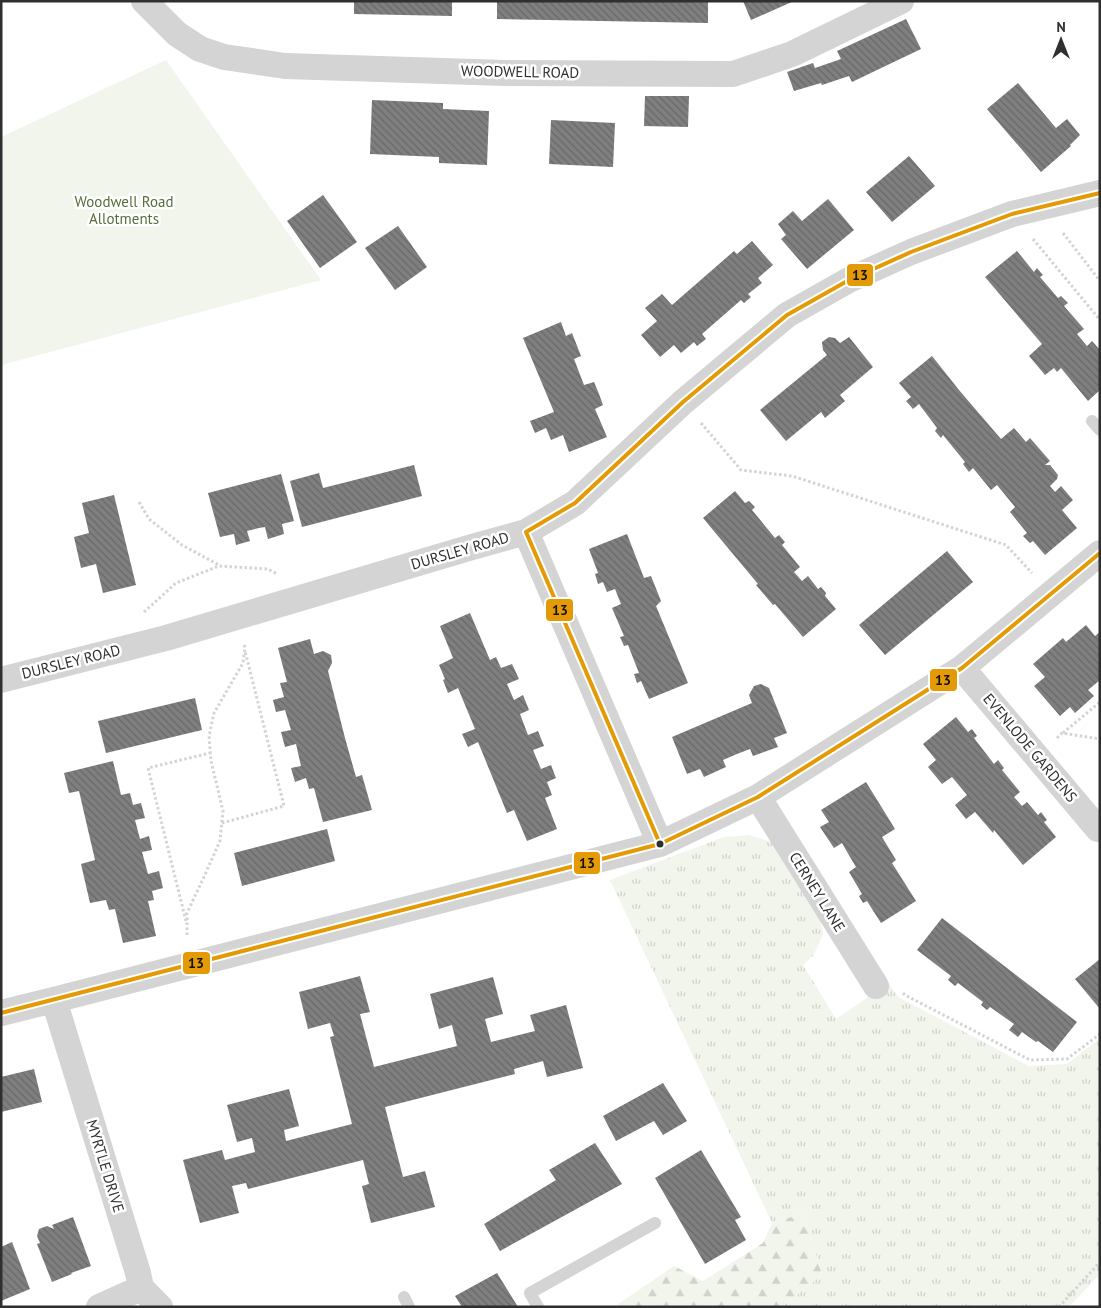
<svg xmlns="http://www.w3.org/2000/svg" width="1101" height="1308" font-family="'PT Sans',sans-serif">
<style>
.grass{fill:url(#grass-tufts)}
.forest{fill:url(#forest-firs)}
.garden{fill:#f2f5ec}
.building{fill:url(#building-back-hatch)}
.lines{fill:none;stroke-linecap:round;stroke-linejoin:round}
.path{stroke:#d4d4d4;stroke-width:3;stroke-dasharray:2.5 2.5;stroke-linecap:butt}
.lane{stroke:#d4d4d4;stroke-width:12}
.street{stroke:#d4d4d4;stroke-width:26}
.bus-1-casing{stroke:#fff;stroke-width:8}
.bus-1{stroke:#e39a05;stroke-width:4}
.bus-dot{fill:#2f2f2f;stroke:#fff;stroke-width:2}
.labels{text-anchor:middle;stroke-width:5;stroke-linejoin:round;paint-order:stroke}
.street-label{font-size:15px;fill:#2f2f2f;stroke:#fff}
.park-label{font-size:15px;fill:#566e39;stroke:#fff}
.line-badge{stroke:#fff;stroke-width:2}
.pale-badge-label{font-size:14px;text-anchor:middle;font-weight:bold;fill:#111}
</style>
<defs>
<pattern id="grass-tufts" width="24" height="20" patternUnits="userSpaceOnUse" patternTransform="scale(1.25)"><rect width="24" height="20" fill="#f2f5ec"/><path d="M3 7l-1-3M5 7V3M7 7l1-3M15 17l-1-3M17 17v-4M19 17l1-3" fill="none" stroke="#d0d2cb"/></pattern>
<pattern id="forest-firs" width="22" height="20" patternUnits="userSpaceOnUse" patternTransform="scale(1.25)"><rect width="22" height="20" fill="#f2f5ec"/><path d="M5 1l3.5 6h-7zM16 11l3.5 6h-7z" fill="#d0d2cb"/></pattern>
<pattern id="building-back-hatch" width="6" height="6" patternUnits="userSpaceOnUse" patternTransform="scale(1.25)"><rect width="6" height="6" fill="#7f7f7f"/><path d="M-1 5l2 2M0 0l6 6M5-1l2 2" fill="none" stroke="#686868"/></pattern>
</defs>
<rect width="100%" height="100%" fill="#fff"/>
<path class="grass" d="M749 835 772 842 820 916 823 935 813 956 803 965 836 1019 889 983 898 997 1029 1066 1067 1064 1100 1038V1274L1069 1307H781L822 1275 804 1213 772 1223 610 880 724 837Z"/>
<path class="forest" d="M804 1213 822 1275 781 1307H614L674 1266 703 1281 763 1243 772 1223Z"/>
<path class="garden" d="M166 60 321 280 1 365V137Z"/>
<path class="building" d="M354 1H452V16L354 14Z
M497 1H708V23L497 19Z
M743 1H794L751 20Z
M906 19 921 49 852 82 849 76 822 85 821 83 794 91 787 72 813 63 815 68 841 59 837 51Z
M1018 83 1056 128 1067 119 1080 135 1070 145 1071 146 1041 172 987 109Z
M645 96H689L688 127 644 126Z
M372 100 443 103V109L489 111 487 165 439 163V157L370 154Z
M551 120 615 123 613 167 549 164Z
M909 156 935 186 892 222 866 192Z
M323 195 357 242 320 268 287 221Z
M828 199 854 230 807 269 781 239 786 235 778 224 793 211 802 221Z
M398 226 427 267 395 290 365 248Z
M752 241 773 265 758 278 762 283 748 294 751 297 744 303 741 300 702 334 706 339 697 346 694 342 681 353 674 345 660 357 641 335 657 321 645 308 662 294 672 305 734 251 737 254Z
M1017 251 1034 272 1037 268 1043 275 1040 277 1058 298 1061 296 1068 303 1064 306 1084 329 1077 334 1087 346 1092 341 1100 350V390L1088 401 1061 368 1057 372 1054 368 1045 375 1029 356 1042 344 985 277Z
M561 322 566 336 572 333 581 356 574 359 584 385 594 382 599 394 603 405 595 409 607 437 569 452 563 435 551 440 546 428 535 433 530 421 554 412 523 338Z
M829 337 835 338 840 343 849 337 873 367 840 395 845 401 825 418 821 412 786 441 760 410 827 355 823 350 822 342Z
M932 356 959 390 1001 439 1014 428 1026 442 1030 438 1050 461 1045 465H1050L1058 475 1057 479 1050 486 1055 492 1061 486 1073 500 1062 510 1077 528 1045 555 1033 541 1030 543 1023 536 1027 533 1010 512 1015 507 997 485 991 490 973 468 969 472 963 464 965 462 943 435 941 438 935 431 937 428 919 404 913 409 906 401 911 397 899 383Z
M414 465 422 496 302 527 290 481 319 473 323 488Z
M281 474 294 521 282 524 284 534 268 539 265 527 259 528 247 531 250 541 236 545 234 534 220 537 208 493Z
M735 491 745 503 749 501 755 507 752 510 775 538 779 535 785 542 782 545 800 567 794 572 802 581 808 576 818 589 821 587 826 593 825 596 836 609 803 637 775 604 773 605 756 585 758 584 703 518Z
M114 495 136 585 103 593 96 564 81 568 74 537 89 533 82 503Z
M627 534 644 578 651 576 661 601 656 606 688 683 649 699 641 681 637 683 634 674 639 673 628 645 624 646 620 637 624 636 612 608 621 604 615 589 607 592 603 582 598 584 595 574 598 573 589 549Z
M947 551 973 582 885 655 859 625Z
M470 613 490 660 496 657 501 668 512 664 519 679 507 684 514 700 523 695 529 710 520 714 528 735 538 731 544 746 533 750 541 769 551 765 556 778 547 782 552 795 545 798 557 829 527 841 514 810 507 813 478 742 468 747 462 734 475 729 458 688 448 693 443 680 445 679 439 665 453 658 440 626Z
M1086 625 1095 636 1100 632V680L1088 690 1094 696 1075 713 1070 707 1060 716 1034 686 1045 677 1033 664 1063 638 1066 642Z
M310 639 314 654 323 651 331 655 332 663 328 671 345 738 356 777 362 775 372 810 323 822 314 788 309 789 306 778 295 782 291 768 301 766 296 744 285 747 281 732 291 730 285 710 276 712 273 700 284 697 280 683 287 682 278 648Z
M761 684 769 688 787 733 774 738 778 747 753 756 750 749 737 754 723 760 726 767 704 777 700 769 687 774 672 737 752 703 749 695 754 686Z
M195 698 202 730 106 753 98 721Z
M956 717 968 732 972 729 977 736 974 738 994 764 998 760 1004 768 1002 770 1020 792 1014 797 1022 806 1027 802 1038 815 1041 812 1047 820 1044 822 1056 837 1023 865 994 830 993 833 975 812 966 819 955 805 967 795 952 777 942 784 928 767 936 760 923 744Z
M113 761 121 795 130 793 133 805 141 803 145 818 135 820 140 839 149 836 152 850 142 852 148 874 159 871 163 888 152 891 154 900 148 901 156 936 123 943 115 909 109 910 106 900 90 903 81 864 95 860 79 791 69 793 64 773Z
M866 782 895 829 882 837 896 860 892 863 916 901 881 923 867 901 863 903 859 896 862 894 849 872 856 867 850 857 842 843 834 848 820 827 829 822 821 810Z
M327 829 335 861 242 886 234 853Z
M942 918 1077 1022 1053 1052 1038 1041 1036 1042 1022 1032 1018 1037 1009 1030 1014 1024 990 1007 987 1010 981 1005 983 1002 958 983 955 986 948 980 951 976 917 950Z
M1100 959V1009L1075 979Z
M360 976 370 1012 360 1014 374 1067 457 1046 452 1025 439 1029 430 994 493 977 503 1014 485 1019 491 1042 535 1031 530 1015 566 1005 583 1068 547 1077 543 1061 514 1069 515 1074 385 1107 403 1177 425 1171 435 1207 371 1223 362 1186 369 1184 363 1160 248 1189 246 1183 232 1186 239 1213 200 1223 183 1160 222 1150 225 1160 255 1152 252 1138 237 1142 227 1105 289 1089 299 1126 284 1130 286 1141 352 1124 330 1037 334 1036 330 1023 308 1029 299 992Z
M34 1069 42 1102 1 1112V1077Z
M663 1083 687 1121 663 1135 654 1121 616 1141 603 1116Z
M595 1143 622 1184 500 1251 484 1224 556 1180 549 1170Z
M701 1150 741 1217 735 1220 746 1240 705 1264 655 1178Z
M73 1217 91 1266 71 1273 72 1274 52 1282 37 1244 40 1243 37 1236 39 1229 47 1226 54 1229 52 1225Z
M12 1242 30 1289 1 1301V1247Z
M497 1273 518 1307H462L455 1296Z"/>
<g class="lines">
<path class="path" d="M1063 233 1100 281
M1033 239 1100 320
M701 423 741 470 792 476 1006 545 1032 573
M139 502 149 519 182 545 219 565
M144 612 176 583 219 566 268 569 277 574
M1063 733 1100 702
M1057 738 1062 733 1100 739
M222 823 284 806 245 651
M186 921 148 768 210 753
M187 935V913L203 879 220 841 223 811 211 761 209 736 214 713 243 663 245 648 244 644
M903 993 905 995 1030 1060 1067 1059 1100 1034
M1059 1307 1100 1262"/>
<path class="lane" d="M1092 421 1100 430
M404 1297 409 1307
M538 1307 530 1293 655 1223"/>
<path class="street" d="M144 1 177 34 200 49 224 57 285 66 505 73 733 74 792 54 901 1
M526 532 660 844
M962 668 1098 829
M1 680 166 638 472 547 526 532 575 503 683 402 787 315 849 280 911 252 1012 214 1100 193
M758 797 876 986
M54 1000 138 1273 141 1288 99 1307
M1 1013 54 1000 660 844 758 797 962 668 1100 553
M141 1288 160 1307"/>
<g class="bus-1-casing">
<path id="bus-1" d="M660 844 526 532 575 503 683 402 787 315 849 280 911 252 1012 214 1100 193
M1 1013 660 844 758 797 962 668 1100 553"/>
</g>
<use href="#bus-1" class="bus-1"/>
</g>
<circle class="bus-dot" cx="660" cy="844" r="4.5"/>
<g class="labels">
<g class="street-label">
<text transform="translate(520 72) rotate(1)" y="5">WOODWELL ROAD</text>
<text transform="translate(460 551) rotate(-16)" y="5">DURSLEY ROAD</text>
<text transform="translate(71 662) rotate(-14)" y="5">DURSLEY ROAD</text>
<text transform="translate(1030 748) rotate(50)" y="5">EVENLODE GARDENS</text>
<text transform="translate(817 892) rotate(58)" y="5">CERNEY LANE</text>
<text transform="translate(105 1166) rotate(73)" y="5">MYRTLE DRIVE</text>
</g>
<g class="park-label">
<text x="124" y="207">Woodwell Road<tspan x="124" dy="17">Allotments</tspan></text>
</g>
</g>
<g class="line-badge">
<rect x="846" y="263" width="28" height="24" rx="5" fill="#e39a05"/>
<rect x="545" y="598" width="29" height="24" rx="5" fill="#e39a05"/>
<rect x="929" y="668" width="29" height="24" rx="5" fill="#e39a05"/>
<rect x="573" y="851" width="28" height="24" rx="5" fill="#e39a05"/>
<rect x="182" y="951" width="29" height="24" rx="5" fill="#e39a05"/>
</g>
<g class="pale-badge-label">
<text x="860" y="280">13</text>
<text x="560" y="615">13</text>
<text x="943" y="685">13</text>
<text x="587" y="868">13</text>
<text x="196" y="968">13</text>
</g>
<rect width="1101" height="1308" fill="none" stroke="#2f2f2f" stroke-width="5"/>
<g transform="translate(1061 40)" stroke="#ffffff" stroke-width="4" paint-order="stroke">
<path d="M0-4L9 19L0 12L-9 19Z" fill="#2f2f2f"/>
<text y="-8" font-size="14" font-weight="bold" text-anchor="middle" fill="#2f2f2f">N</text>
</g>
</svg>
